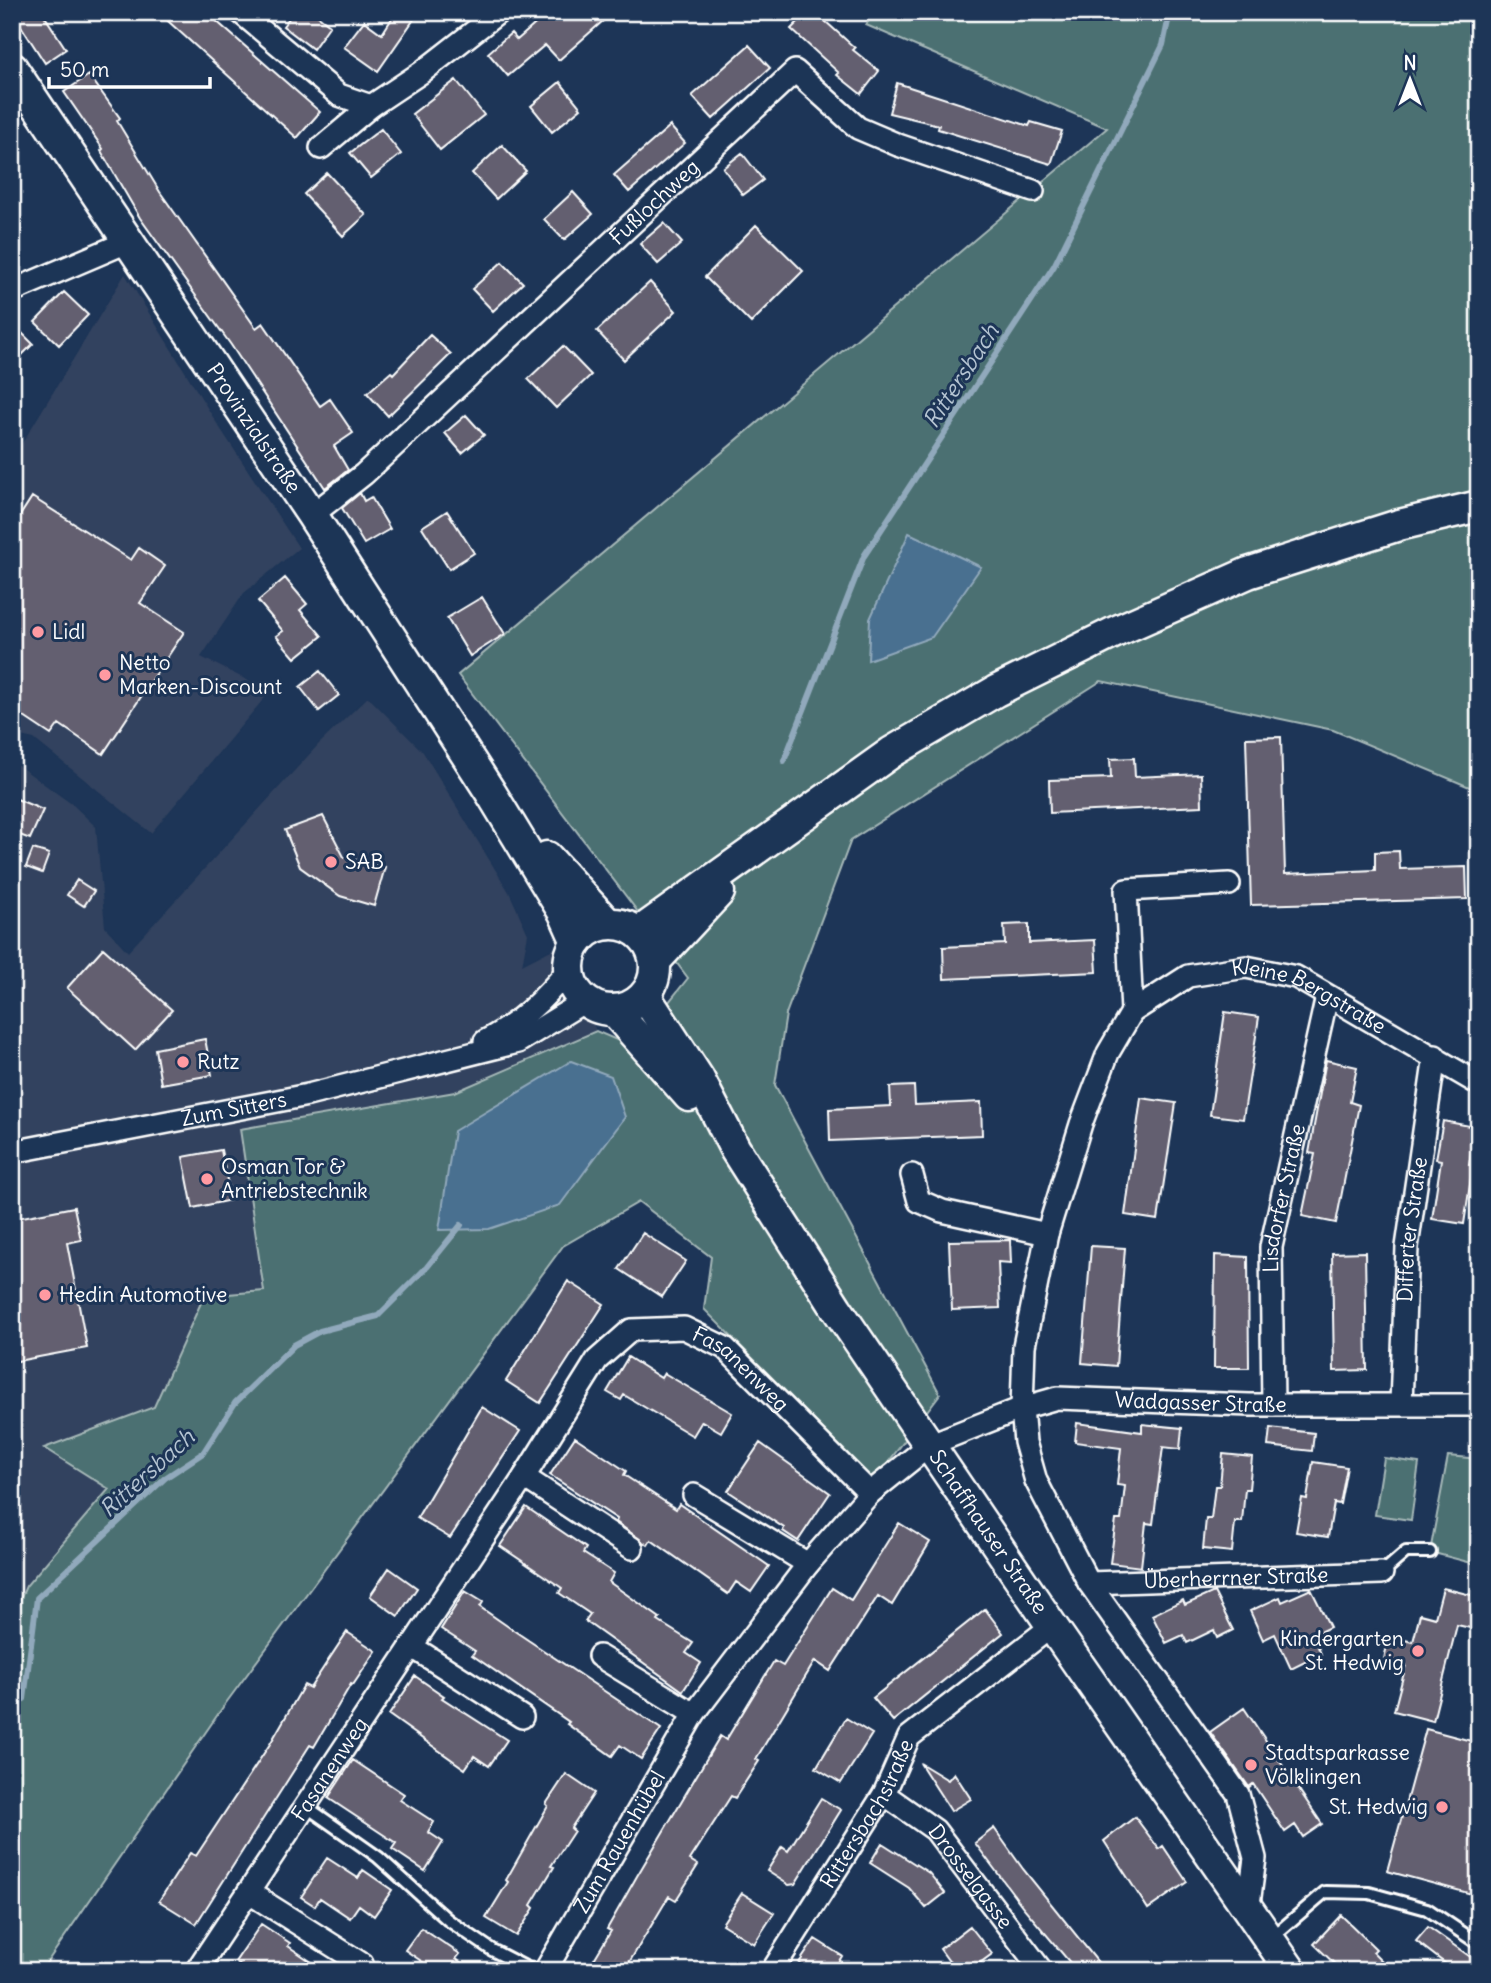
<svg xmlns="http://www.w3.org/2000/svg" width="1491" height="1983" font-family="Delius,sans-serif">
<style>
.built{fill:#32425e}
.green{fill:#4c7072;stroke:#a6b8b8;stroke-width:2}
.water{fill:#486f90;stroke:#91a9bc;stroke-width:2}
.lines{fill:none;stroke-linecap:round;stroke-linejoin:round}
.stream{stroke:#91a9bc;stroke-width:6}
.building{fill:#635f70;stroke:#fff;stroke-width:2}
.lane-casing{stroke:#fff;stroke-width:16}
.street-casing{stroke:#fff;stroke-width:26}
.secondary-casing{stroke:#fff;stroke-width:35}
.lane{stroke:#1d3557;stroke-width:10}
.street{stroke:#1d3557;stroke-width:21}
.secondary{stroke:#1d3557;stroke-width:30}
.poi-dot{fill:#ff9aa2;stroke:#1d3557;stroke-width:2.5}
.labels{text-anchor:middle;stroke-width:6;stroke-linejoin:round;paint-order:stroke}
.street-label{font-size:21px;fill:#fff;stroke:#1d3557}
.poi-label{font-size:21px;fill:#fff;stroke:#1d3557;text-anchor:start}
.water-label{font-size:23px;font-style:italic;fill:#b6c5d3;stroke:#1d3557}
</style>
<rect width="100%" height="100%" fill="#1d3557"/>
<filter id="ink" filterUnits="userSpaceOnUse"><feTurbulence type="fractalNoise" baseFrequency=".0143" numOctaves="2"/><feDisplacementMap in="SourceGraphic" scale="14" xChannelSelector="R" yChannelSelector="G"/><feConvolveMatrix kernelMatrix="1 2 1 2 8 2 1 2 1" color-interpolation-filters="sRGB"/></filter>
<g filter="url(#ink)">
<path class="built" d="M125 274 216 422 299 548 244 593 201 657 249 681 267 695 151 833 34 739 12 734V460Z
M368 697 423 752 509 892 528 934 522 965 561 945 596 1031 455 1092 240 1129 264 1292 204 1296 154 1407 45 1449 109 1489 26 1586 12 1618V761L73 805 96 827 105 927 128 952 319 744Z"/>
<path class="green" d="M874 12H1479V791L1333 730 1101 681 851 840 786 1014 775 1085 940 1394 874 1481 704 1309 711 1257 639 1202 563 1246 223 1707 41 1971H12V1618L26 1586 109 1489 44 1448 154 1407 204 1296 264 1291 240 1129 455 1092 596 1031 633 1047 688 978 458 675 1107 128 866 25Z
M1448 1456 1479 1459V1565L1430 1552Z
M1384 1458 1419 1463 1411 1520 1375 1515Z"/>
<path class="water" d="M909 533 981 567 932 637 868 660 870 619Z
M571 1061 611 1076 625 1117 560 1205 489 1229 439 1230 454 1131Z"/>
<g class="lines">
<path class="stream" d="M784 761 864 556 1054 266 1163 45 1170 12
M12 1706 24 1699 37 1598 165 1478 203 1453 235 1403 294 1345 320 1331 378 1316 427 1267 461 1225"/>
</g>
<path class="building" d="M12 12H42L66 49 45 63Z
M158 12H206L320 112 297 138Z
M294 12H313L330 25 313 49 283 26Z
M396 12H419L378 71 344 47 364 21 382 34Z
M549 12H613L559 60 545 45 508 76 488 53 511 33 517 40Z
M808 12H815L855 48 853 50 879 71 861 94 837 75 839 73 791 29Z
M749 45 770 68 713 119 692 96Z
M89 75 120 118 117 121 160 192 256 328 263 323 320 406 330 399 353 433 334 446 348 470 325 488 231 345 140 218 101 151 103 149 64 92Z
M456 80 484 115 440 150 412 114Z
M560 82 581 108 552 132 531 106Z
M897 83 1029 126 1031 122 1062 131 1051 164 938 129 939 125 889 113Z
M670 126 685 143 629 192 614 175Z
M381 129 401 154 371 178 350 153Z
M502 145 526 171 496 199 472 173Z
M742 153 763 180 743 195 723 168Z
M327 173 366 215 343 236 304 194Z
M573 192 593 214 564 240 544 219Z
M664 223 682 243 658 264 640 244Z
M756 225 803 271 751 323 705 277Z
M502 262 523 283 493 311 472 289Z
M650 282 676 311 624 360 597 331Z
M64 292 88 315 59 345 35 322Z
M12 323 33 344 12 365Z
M430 335 451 354 388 416 367 393 391 372 393 374Z
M563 346 591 375 556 408 528 379Z
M466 415 484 435 462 453 445 433Z
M360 493 364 501 371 497 390 529 364 544 342 508Z
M32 497 131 560 139 548 165 566 140 603 184 632 103 754 59 724 51 735 12 709V528Z
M447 511 474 553 449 569 422 527Z
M285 578 307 604 300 610 322 636 295 658 276 636 283 631 258 601Z
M482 597 505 634 470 656 447 618Z
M320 671 339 695 319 711 300 687Z
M1281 737 1285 874 1375 870V852L1399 851 1400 869 1466 867 1467 899 1251 905 1246 738Z
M1134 758 1135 777 1201 774 1202 806 1050 813 1049 780 1111 778 1110 759Z
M12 797 43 810 30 839 12 832Z
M323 816 344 857 385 867 374 906 340 896 300 867 285 830Z
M33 849 49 854 42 873 26 867Z
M77 880 94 891 84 906 67 895Z
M1029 924V943L1095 940 1097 972 944 979 943 947 1005 944 1004 925Z
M103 948 172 1010 135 1050 67 988Z
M1225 1012 1259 1017 1243 1119 1210 1115Z
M205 1039 212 1075 161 1084 155 1049Z
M1326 1060 1357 1067 1350 1102 1359 1105 1336 1223 1302 1216 1315 1154 1309 1153Z
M914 1086 915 1105 981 1102 982 1135 830 1141 829 1109 891 1106 890 1087Z
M1141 1098 1176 1103 1158 1220 1125 1215Z
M1443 1121 1475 1127 1469 1165H1473L1464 1224 1432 1219 1441 1160 1436 1159Z
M221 1150 231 1200 193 1208 183 1157Z
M74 1207 81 1240 67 1243 87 1348 12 1362V1219Z
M643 1233 686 1261 662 1297 619 1269Z
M1010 1240 1011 1263 998 1262 1000 1308 952 1310 949 1241Z
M1091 1246 1125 1248 1116 1366 1082 1363Z
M1365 1252 1367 1370 1334 1371 1332 1253Z
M1215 1255 1248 1257 1249 1368H1214Z
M568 1281 604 1304 540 1403 506 1381Z
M628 1357 661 1378 664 1373 732 1413 721 1432 702 1421 693 1436 624 1395 621 1400 607 1392Z
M482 1407 520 1431 450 1538 417 1518Z
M1077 1423 1142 1432V1424L1182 1428 1180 1449 1163 1447 1153 1524 1146 1523 1141 1567 1110 1563 1116 1520H1121L1125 1486 1117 1485 1121 1448 1075 1442Z
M1270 1428 1314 1433 1312 1451 1268 1446Z
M575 1437 626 1471 624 1475 676 1509 679 1504 769 1566 751 1592 736 1582 728 1594 651 1540 648 1545 643 1542 616 1522 617 1519 550 1475Z
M760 1443 830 1493 798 1541 783 1531 784 1528 728 1491Z
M1223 1454 1252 1457 1249 1489H1245L1242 1522H1235L1232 1552 1203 1549 1206 1519H1211L1215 1486H1220Z
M1313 1462 1347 1467 1340 1504 1334 1503 1328 1537 1296 1532 1302 1498 1307 1499Z
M526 1507 586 1548 583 1553 614 1573 609 1582 660 1618 658 1621 693 1643 686 1653 701 1663 683 1691 585 1621 590 1614 559 1593 562 1588 500 1546Z
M899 1523 930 1542 892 1605 878 1596 830 1671 815 1661 756 1759 759 1761 735 1798 731 1796 690 1860 698 1865 676 1900 669 1896 624 1971H587L611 1931 607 1929 637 1876 720 1736 726 1740 774 1661 783 1666 832 1588 851 1600Z
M389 1568 417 1588 398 1616 370 1596Z
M1443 1588 1479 1597V1630L1457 1625 1433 1721 1394 1711 1406 1665 1384 1659 1389 1636 1413 1642 1420 1614 1435 1618Z
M1311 1589 1330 1627 1313 1635 1321 1654 1291 1669 1275 1634 1263 1640 1250 1611 1280 1597 1282 1602Z
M465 1591 483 1602 480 1607 513 1630 661 1729 641 1759 620 1745 612 1756 567 1724 569 1722 472 1655 475 1651 441 1629Z
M1214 1592 1233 1630 1217 1638 1214 1630 1187 1643 1183 1635 1166 1643 1152 1615 1183 1600 1185 1605Z
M985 1609 1003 1633 893 1721 873 1698Z
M347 1632 376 1651 353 1685 351 1684 314 1747 310 1745 196 1924 159 1901 190 1853 196 1856 270 1744 304 1685 310 1688Z
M415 1676 444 1696 442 1698 507 1740 489 1766 474 1756 465 1769 389 1715Z
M1244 1708 1322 1824 1303 1837 1295 1825 1285 1832 1253 1784 1249 1787 1210 1732Z
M846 1718 872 1734 841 1783 816 1768Z
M1426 1729 1479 1743V1896L1387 1871Z
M353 1760 404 1794 400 1800 434 1822 428 1832 443 1842 425 1871 392 1849 396 1843 328 1798Z
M920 1763 948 1780 954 1773 971 1799 951 1811Z
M566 1774 594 1793 571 1828 574 1831 551 1866 554 1867 531 1905 534 1908 516 1936 486 1918 508 1882 506 1880 548 1806 546 1804Z
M821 1798 841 1810 795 1884 789 1885 767 1871 782 1847 788 1851Z
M1135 1817 1159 1849 1163 1846 1187 1882 1148 1909 1104 1841Z
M994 1828 1023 1869 1105 1971H1077L1023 1907 975 1843Z
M882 1843 929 1873 945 1893 926 1908 909 1888 870 1863Z
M327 1858 358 1878 363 1870 392 1890 374 1916 359 1905 350 1918 320 1898 315 1906 301 1897Z
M742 1893 774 1913 754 1944 722 1924Z
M1341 1915 1376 1949 1373 1952 1392 1971H1342L1314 1944Z
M261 1924 290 1943 288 1946 325 1971H248L235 1962Z
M970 1926 992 1954 969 1971H956L940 1949Z
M1428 1927 1479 1963V1971H1455L1416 1941Z
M421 1928 460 1954 456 1959 475 1971H436L405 1950Z
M815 1939 842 1956 833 1971H811L799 1963Z"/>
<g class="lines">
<g class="lane-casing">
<path id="lane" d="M1382 1573 1406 1552H1430
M304 1805 378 1857 448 1920 492 1950 533 1971
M1270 1939 1325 1892 1369 1893 1427 1909 1479 1944"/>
</g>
<g class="street-casing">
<g id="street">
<path d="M240 12 339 95 371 106 422 72 499 12"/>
<path d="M321 148 371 106"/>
<path d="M12 291 127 242"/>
<path id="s1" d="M312 515 364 474 795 71 858 128 898 145 1033 191"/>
<path d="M1132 1012 1126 890 1229 884"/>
<path d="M485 1041C520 1023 544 999 569 969"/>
<path id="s2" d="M12 1152 308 1095 518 1042 585 1001"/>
<path d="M912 1175 919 1201 942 1211 1047 1234"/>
<path id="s3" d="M1401 1404 1407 1247 1435 1056"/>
<path id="s4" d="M1273 1405 1271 1247 1327 996"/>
<path d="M524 1477 632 1548"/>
<path d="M694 1495 808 1564"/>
<path id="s5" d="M1089 1583 1382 1573"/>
<path d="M411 1646 522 1717"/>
<path d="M599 1656 694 1714"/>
<path id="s6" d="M884 1794 935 1830 1042 1971"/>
<path d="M248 1892 362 1964"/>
<path id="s7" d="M1248 1912 1255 1858 1238 1794 1089 1583 1036 1481 1025 1442 1022 1408 1024 1346 1047 1234 1081 1124 1108 1053 1132 1012 1188 976 1246 967 1296 977 1479 1084"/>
<path id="s8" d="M196 1971 524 1477 597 1360 631 1330 684 1328 725 1348 870 1493"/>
<path id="s9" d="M545 1971 694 1714 808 1564 870 1493 931 1444 1022 1408 1057 1398 1250 1405H1479"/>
<path id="s10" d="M772 1971 884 1794 909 1737 1052 1626"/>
</g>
</g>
<g class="secondary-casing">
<g id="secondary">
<path id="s11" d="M12 68 312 515 491 793 564 913 577 942"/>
<path d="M547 857 608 924"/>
<circle cx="612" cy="967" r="43"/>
<path d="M636 931 644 929 892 752 996 691 1117 631 1248 573 1399 525 1479 506"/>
<path d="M655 961 719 892"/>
<path id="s12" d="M645 996 699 1079 735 1149 837 1309 1052 1626 1291 1971"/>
<path d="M613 1010 689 1096"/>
</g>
</g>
<use href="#lane" class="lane"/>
<use href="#street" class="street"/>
<use href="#secondary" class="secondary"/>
</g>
</g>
<g class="poi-dot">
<circle cx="38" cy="632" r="7"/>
<circle cx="105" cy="675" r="7"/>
<circle cx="331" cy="862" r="7"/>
<circle cx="183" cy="1062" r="7"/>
<circle cx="207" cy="1179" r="7"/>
<circle cx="45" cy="1295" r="7"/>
<circle cx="1418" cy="1651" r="7"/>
<circle cx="1251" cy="1765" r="7"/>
<circle cx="1442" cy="1807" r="7"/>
</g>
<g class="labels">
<g class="street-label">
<text dy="7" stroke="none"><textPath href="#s1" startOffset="464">Fußlochweg</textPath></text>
<text dy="7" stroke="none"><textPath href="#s11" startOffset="434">Provinzialstraße</textPath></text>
<text dy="7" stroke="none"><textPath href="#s7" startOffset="1178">Kleine Bergstraße</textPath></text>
<text dy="7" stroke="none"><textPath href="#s2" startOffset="226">Zum Sitters</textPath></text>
<text dy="7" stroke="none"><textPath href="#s4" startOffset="208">Lisdorfer Straße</textPath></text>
<text dy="7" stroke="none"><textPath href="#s3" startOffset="175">Differter Straße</textPath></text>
<text dy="7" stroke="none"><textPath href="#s8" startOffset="900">Fasanenweg</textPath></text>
<text dy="7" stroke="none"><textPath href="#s9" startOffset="936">Wadgasser Straße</textPath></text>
<text dy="7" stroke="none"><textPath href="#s12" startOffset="637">Schaffhauser Straße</textPath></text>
<text dy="7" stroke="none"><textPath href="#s5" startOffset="147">Überherrner Straße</textPath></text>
<text dy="7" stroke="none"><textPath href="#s8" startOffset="242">Fasanenweg</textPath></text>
<text dy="7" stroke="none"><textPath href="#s10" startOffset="184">Rittersbachstraße</textPath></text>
<text dy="7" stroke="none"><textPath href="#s9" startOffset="149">Zum Rauenhübel</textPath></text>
<text dy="7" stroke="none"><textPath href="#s6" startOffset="121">Drosselgasse</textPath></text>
</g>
<g class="poi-label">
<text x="52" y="639">Lidl</text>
<text x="119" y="670">Netto<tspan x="119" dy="24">Marken-Discount</tspan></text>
<text x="345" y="869">SAB</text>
<text x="197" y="1069">Rutz</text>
<text x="221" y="1174">Osman Tor &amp;<tspan x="221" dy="24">Antriebstechnik</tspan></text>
<text x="59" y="1302">Hedin Automotive</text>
<text x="1404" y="1646" text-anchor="end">Kindergarten<tspan x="1404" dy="24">St. Hedwig</tspan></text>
<text x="1265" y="1760">Stadtsparkasse<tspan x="1265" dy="24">Völklingen</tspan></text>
<text x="1428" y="1814" text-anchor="end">St. Hedwig</text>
</g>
<g class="water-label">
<text transform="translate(961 376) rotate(-57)" y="8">Rittersbach</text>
<text transform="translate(147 1473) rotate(-42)" y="8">Rittersbach</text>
</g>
</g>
<rect width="1491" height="1983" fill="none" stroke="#1d3557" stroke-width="42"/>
<rect x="21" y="21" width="1449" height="1941" fill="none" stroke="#fff" stroke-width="2.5" filter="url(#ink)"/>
<g transform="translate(1410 80)" stroke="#1d3557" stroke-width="5" paint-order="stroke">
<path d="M0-5L12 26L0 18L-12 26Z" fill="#ffffff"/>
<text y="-10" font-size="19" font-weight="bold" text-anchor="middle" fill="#ffffff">N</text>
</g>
<path d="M49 77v10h161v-10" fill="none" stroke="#ffffff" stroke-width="3.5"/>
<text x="60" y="77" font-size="21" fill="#ffffff" stroke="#1d3557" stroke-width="5" paint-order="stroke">50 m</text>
</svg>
